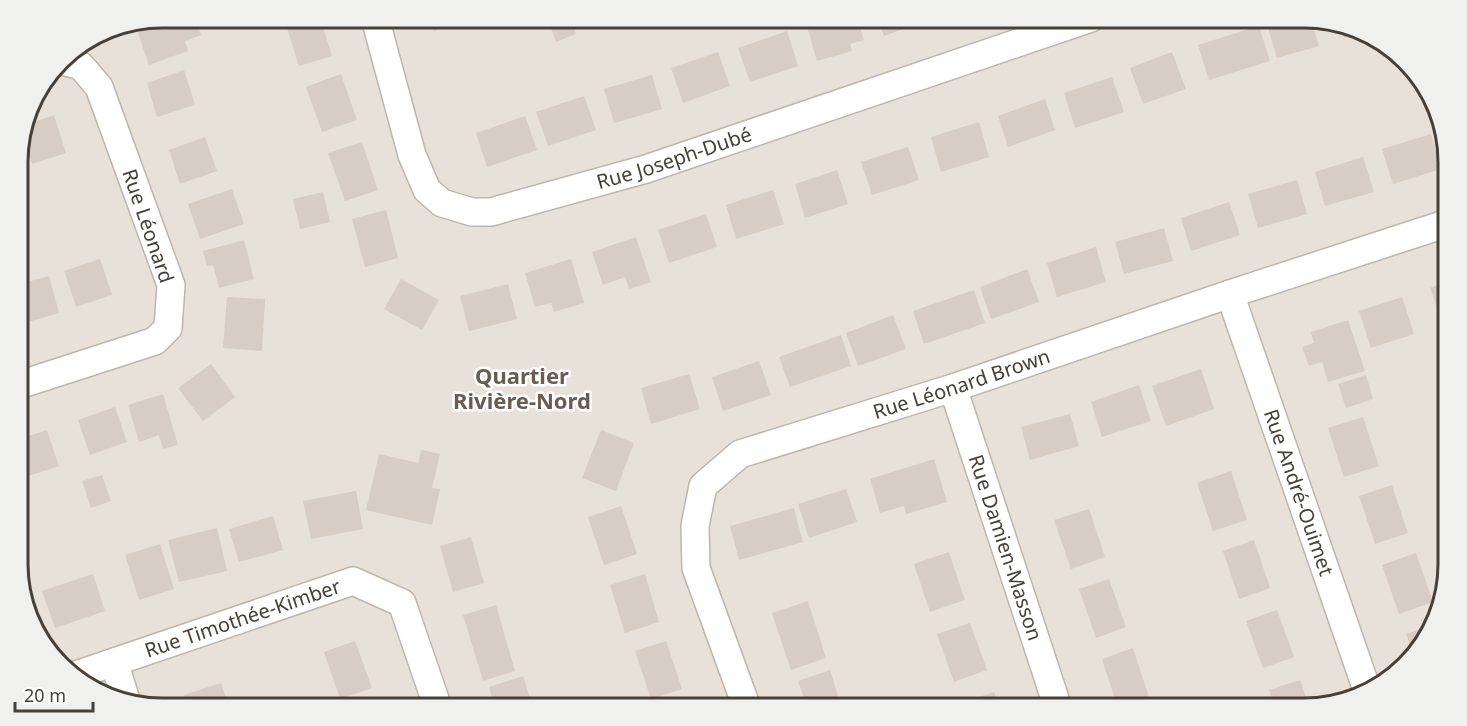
<svg xmlns="http://www.w3.org/2000/svg" width="1467" height="726" font-family="'Noto Sans',sans-serif">
<style>
.residential{fill:#e7e1d9}
.building{fill:#d7cdc4}
.lines{fill:none;stroke-linecap:round;stroke-linejoin:round}
.minor-casing{stroke:#beb6ad;stroke-width:30}
.minor{stroke:#fff;stroke-width:27}
.labels{text-anchor:middle;stroke-width:5;stroke-linejoin:round;paint-order:stroke}
.street-label{font-size:20px;fill:#474039;stroke:#fff}
.quarter-label{font-size:22px;font-weight:bold;fill:#685d51;stroke:#fff}
.rim{fill:none;stroke:#474039;stroke-width:3}
</style>
<rect width="100%" height="100%" fill="#f3f0ea"/>
<path class="residential" d="M162 18H1305L1368 33 1424 82 1448 144 1449 564 1434 627 1385 683 1314 708H162L99 693 48 651 19 583 18 153 33 99 67 54 107 29Z"/>
<path class="building" d="M163 18H175L177 27 196 20 201 35 185 41 188 51 149 65 136 27Z
M287 18H320L332 56 299 66 284 19Z
M430 18H470L434 31Z
M547 18H570L576 34 556 42Z
M819 18H857L864 40 850 44 852 51 817 61 806 23 819 19Z
M878 18H934L884 36Z
M1277 18H1305L1311 20 1319 46 1277 58 1266 21Z
M1259 26 1270 61 1209 80 1198 45Z
M1340 26 1348 28 1362 31 1344 38Z
M787 31 798 66 750 82 738 48Z
M718 52 730 86 683 103 671 68Z
M1172 52 1186 89 1143 104 1130 68Z
M184 70 195 105 157 117 147 83Z
M341 74 357 120 322 132 306 87Z
M652 75 662 109 614 123 604 89Z
M1112 77 1124 112 1075 128 1064 93Z
M584 96 596 130 548 146 536 112Z
M1045 99 1055 130 1008 147 998 116Z
M54 115 66 153 32 164 23 134 26 125Z
M525 116 537 150 487 167 476 133Z
M979 122 989 157 941 172 931 137Z
M1431 134 1441 169 1393 184 1382 149Z
M205 137 217 171 180 184 169 150Z
M362 142 378 190 345 201 328 153Z
M908 147 919 180 872 195 861 162Z
M1363 157 1374 192 1325 206 1315 172Z
M837 170 848 204 805 218 795 184Z
M1297 180 1307 214 1258 228 1248 194Z
M232 189 244 224 200 239 188 204Z
M773 190 784 224 736 239 726 205Z
M323 192 330 222 300 229 293 199Z
M1229 202 1240 235 1191 251 1181 218Z
M386 210 398 258 365 267 352 219Z
M706 214 717 247 669 263 658 230Z
M1164 228 1173 261 1124 274 1115 242Z
M636 237 651 282 629 289 625 277 603 285 592 252Z
M244 240 254 279 219 288 213 265 207 266 203 251Z
M1096 247 1106 282 1057 297 1047 263Z
M100 259 112 295 76 307 64 271Z
M571 259 584 303 554 312 551 303 535 307 525 273Z
M1027 269 1039 302 991 319 980 287Z
M24 271 27 282 49 276 59 313 21 324 19 317V273Z
M401 279 439 300 422 330 384 309Z
M1448 281V322L1443 324 1430 288Z
M508 284 517 319 469 331 460 296Z
M974 290 985 323 924 344 913 311Z
M227 297 265 299 262 351 223 348Z
M1402 297 1414 334 1371 348 1359 311Z
M893 315 906 349 858 366 846 333Z
M1348 320 1365 371 1328 382 1322 362 1309 366 1302 347 1314 343 1311 332Z
M841 335 851 366 790 387 779 357Z
M759 361 771 395 723 411 712 377Z
M211 364 235 397 203 421 178 388Z
M1201 369 1214 409 1166 426 1152 386Z
M689 374 700 409 651 424 641 388Z
M1366 375 1373 399 1346 408 1338 384Z
M1139 385 1151 421 1102 437 1091 402Z
M163 394 178 445 163 449 159 435 139 442 128 405Z
M115 407 127 442 90 455 78 420Z
M1070 414 1079 446 1030 460 1021 427Z
M1363 417 1379 466 1344 477 1328 428Z
M47 430 59 466 19 479V439Z
M601 430 634 443 616 491 582 478Z
M421 450 440 454 432 488 440 489 432 525 366 510 379 454 418 463Z
M934 459 947 502 906 514 904 506 880 513 870 479Z
M1231 471 1247 520 1213 531 1197 483Z
M102 475 111 501 91 508 82 481Z
M1392 485 1408 533 1375 544 1359 496Z
M846 489 857 522 809 538 798 504Z
M356 491 363 529 311 539 303 501Z
M621 506 637 554 604 565 588 517Z
M794 508 803 542 739 560 730 526Z
M1089 509 1105 557 1071 569 1054 520Z
M273 516 283 550 239 562 229 529Z
M217 528 227 571 179 582 168 540Z
M471 537 484 583 453 592 440 546Z
M1254 540 1270 588 1239 599 1223 551Z
M160 544 174 589 139 600 125 555Z
M949 552 965 600 930 612 914 564Z
M1416 553 1433 602 1399 614 1382 565Z
M93 574 105 611 55 628 42 591Z
M645 574 659 622 625 633 610 585Z
M1109 579 1126 627 1096 638 1079 589Z
M808 601 826 658 791 670 772 613Z
M496 605 515 671 483 681 463 615Z
M1277 610 1294 657 1263 668 1246 621Z
M970 623 987 670 954 682 937 634Z
M1435 624 1434 627 1413 652 1406 634Z
M355 641 372 688 340 699 324 652Z
M666 641 682 689 651 699 635 651Z
M1133 648 1149 697 1118 708 1102 659Z
M830 670 842 708H807L798 681Z
M523 676 533 708H495L489 687Z
M1300 680 1310 708H1275L1269 690Z
M221 683 229 708H188L184 695Z
M994 692 999 708H962L961 703Z"/>
<g class="lines">
<g class="minor-casing">
<g id="minor">
<path id="s1" d="M375 18 412 155 427 190 442 203 472 212H491L646 169 1091 18"/>
<path id="s2" d="M1230 294 1367 690"/>
<path d="M19 385 155 341 168 328 171 285 99 87 81 66 62 61"/>
<path id="s3" d="M953 388 1058 708"/>
<path d="M114 662 126 700"/>
<path id="s4" d="M76 675 353 581 402 603 438 708"/>
<path id="s5" d="M747 708 696 568 695 526 703 486 740 454 953 388 1230 294 1448 223"/>
</g>
</g>
<use href="#minor" class="minor"/>
</g>
<g class="labels">
<g class="street-label">
<text dy="7" stroke="none"><textPath href="#s1" startOffset="441">Rue Joseph-Dubé</textPath></text>
<text transform="translate(148 226) rotate(71)" y="7">Rue Léonard</text>
<text dy="7" stroke="none"><textPath href="#s5" startOffset="513">Rue Léonard Brown</textPath></text>
<text dy="7" stroke="none"><textPath href="#s2" startOffset="210">Rue André-Ouimet</textPath></text>
<text dy="7" stroke="none"><textPath href="#s3" startOffset="168">Rue Damien-Masson</textPath></text>
<text dy="7" stroke="none"><textPath href="#s4" startOffset="176">Rue Timothée-Kimber</textPath></text>
</g>
<g class="quarter-label">
<text x="522" y="384">Quartier<tspan x="522" dy="25">Rivière-Nord</tspan></text>
</g>
</g>
<path d="M0 0H1467V726H0ZM162 28H1304A134 134 0 0 1 1438 162V564A134 134 0 0 1 1304 698H162A134 134 0 0 1 28 564V162A134 134 0 0 1 162 28Z" fill="#f0f0ef" fill-rule="evenodd"/>
<path class="rim" d="M162 28H1304A134 134 0 0 1 1438 162V564A134 134 0 0 1 1304 698H162A134 134 0 0 1 28 564V162A134 134 0 0 1 162 28Z"/>
<path d="M15 702v9h78v-9" fill="none" stroke="#474039" stroke-width="3"/>
<text x="24" y="702" font-size="18" fill="#474039" stroke="#ffffff" stroke-width="4.5" paint-order="stroke">20 m</text>
</svg>
